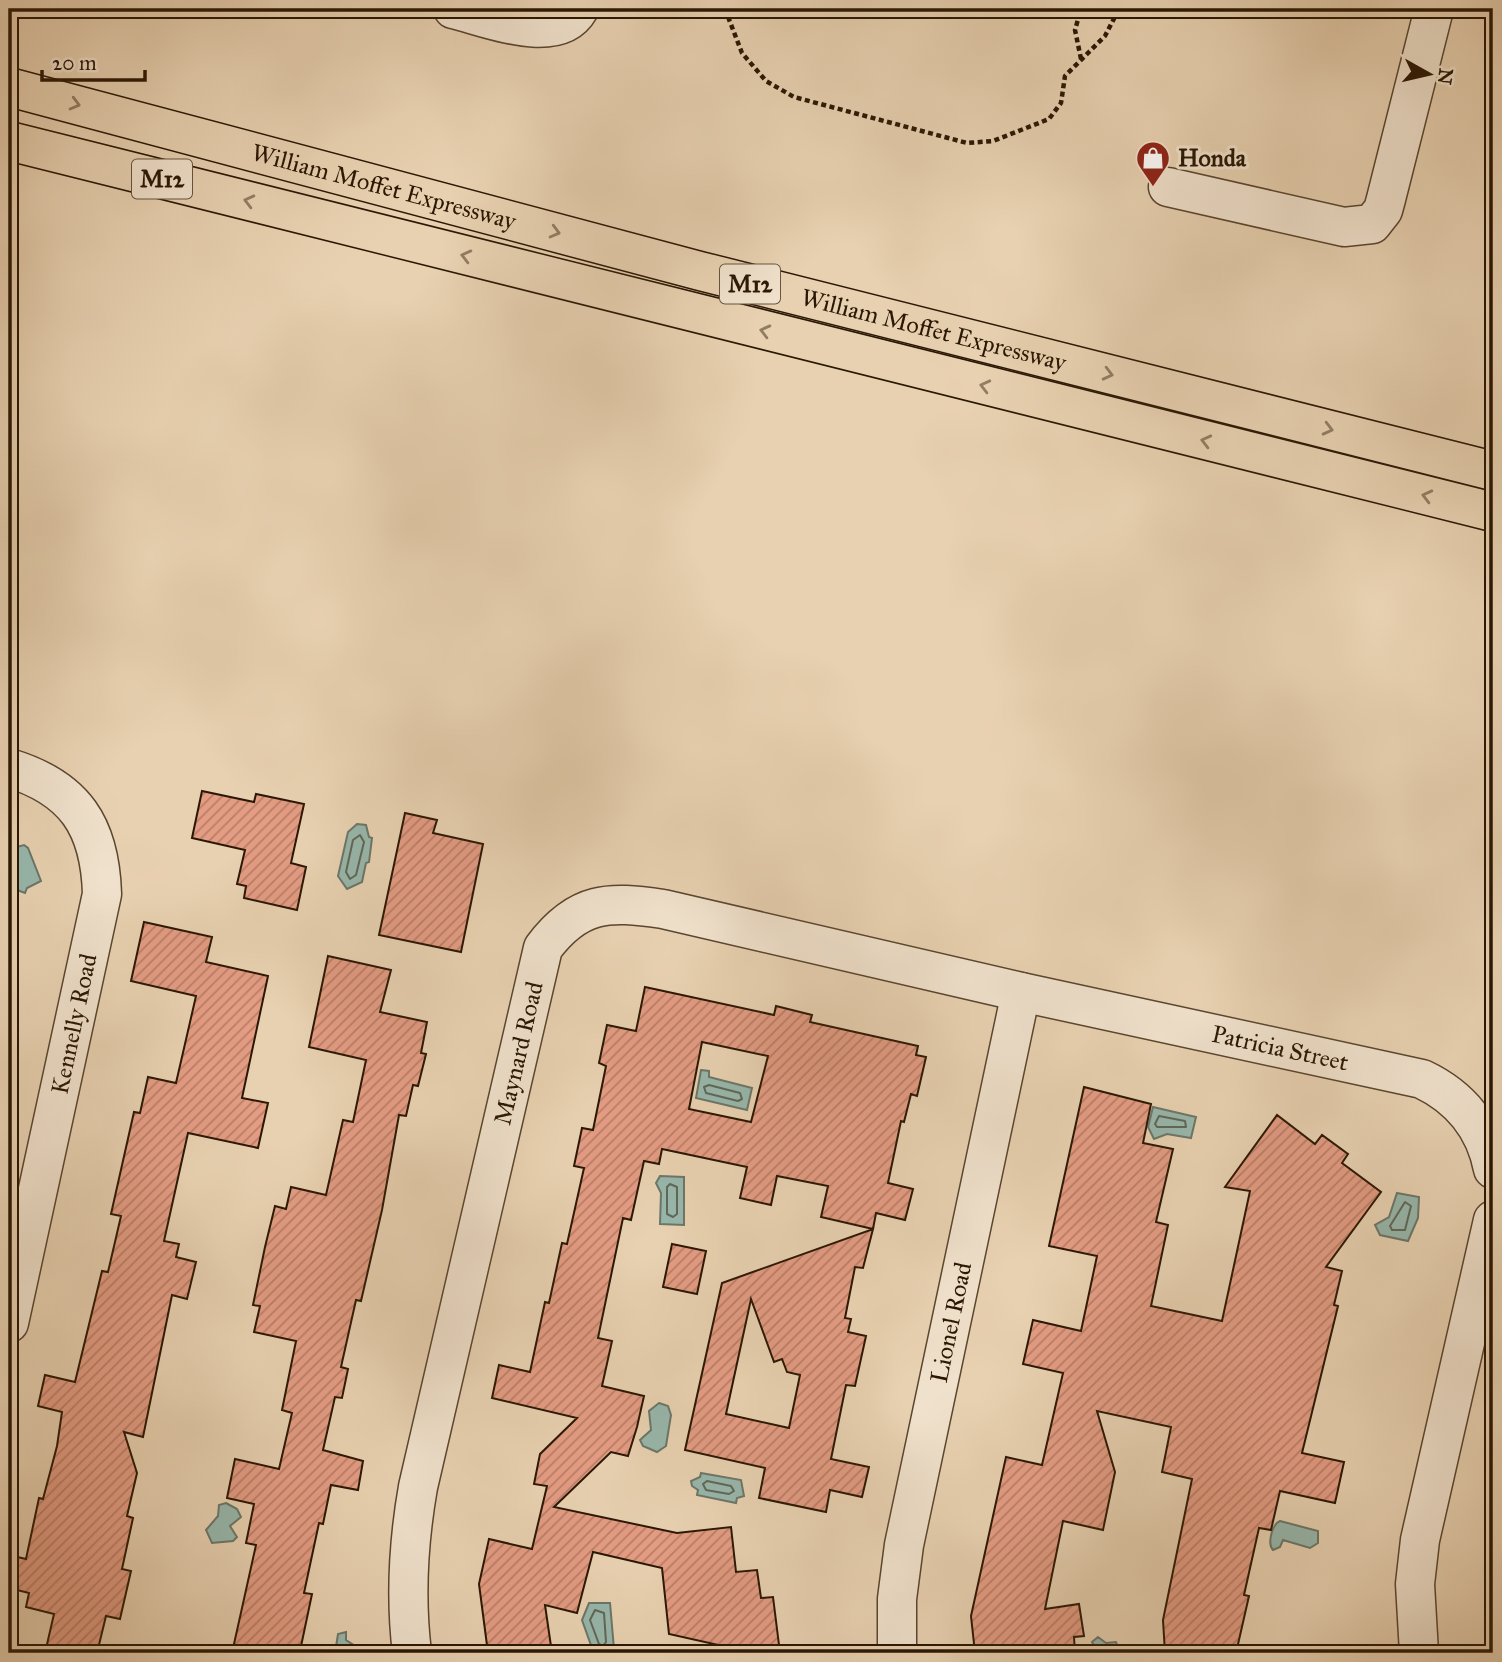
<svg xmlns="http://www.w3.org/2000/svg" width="1502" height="1662" font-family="'IM FELL Great Primer',serif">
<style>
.water{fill:#97b7ac;stroke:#6b7769;stroke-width:2}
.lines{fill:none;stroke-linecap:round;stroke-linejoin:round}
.shore{stroke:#606758;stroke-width:2}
.building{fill:url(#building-hatch);stroke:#2a1704;stroke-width:2;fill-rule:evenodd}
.minor-casing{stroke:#5a462f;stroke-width:41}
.major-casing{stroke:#2a1704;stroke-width:41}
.path{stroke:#2a1704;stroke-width:4.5;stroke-dasharray:5 3.5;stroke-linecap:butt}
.minor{stroke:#f0e1cc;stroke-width:38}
.major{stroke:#e8d1b1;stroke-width:38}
.oneway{stroke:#927d63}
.labels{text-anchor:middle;stroke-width:6;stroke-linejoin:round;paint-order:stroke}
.shield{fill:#f0e1cc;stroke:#655440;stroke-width:2}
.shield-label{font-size:23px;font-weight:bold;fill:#2a1704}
.poi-label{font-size:24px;font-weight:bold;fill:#2a1704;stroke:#f0e1cc;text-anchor:start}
.street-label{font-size:24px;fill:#2a1704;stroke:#f0e1cc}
</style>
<defs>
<pattern id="building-hatch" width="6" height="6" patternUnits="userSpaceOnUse" patternTransform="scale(1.75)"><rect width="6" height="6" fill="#e49c83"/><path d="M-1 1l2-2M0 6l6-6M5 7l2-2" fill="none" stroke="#b97e69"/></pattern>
</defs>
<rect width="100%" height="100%" fill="#e8d1b1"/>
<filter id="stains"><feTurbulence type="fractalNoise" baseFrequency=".00286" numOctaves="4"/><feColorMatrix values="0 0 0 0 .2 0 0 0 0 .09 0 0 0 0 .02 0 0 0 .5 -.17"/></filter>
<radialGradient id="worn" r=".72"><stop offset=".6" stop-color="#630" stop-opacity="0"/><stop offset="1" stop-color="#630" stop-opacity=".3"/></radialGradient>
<path class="water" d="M357 824 366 825 369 837 372 838 369 862 366 863 362 882 347 889 338 876 348 832Z
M24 845 28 848 41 881 27 888 25 893 17 890C20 873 9 864 9 849Z
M701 1070 709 1071V1077L752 1088 747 1110 696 1098Z
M1153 1107 1196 1117 1191 1138 1167 1134 1154 1139 1148 1127Z
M660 1176 684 1177V1225L660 1224 661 1193 656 1183Z
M1397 1193 1419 1197 1418 1218 1408 1241 1380 1235 1375 1225 1389 1217Z
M659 1403 668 1406 671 1415 666 1446 657 1452 643 1446 640 1440 651 1430 649 1411Z
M701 1473 741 1480 744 1496 737 1498 736 1503 697 1495 698 1490 692 1486 691 1481 700 1477Z
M226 1503 237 1509 241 1517 230 1526 237 1537 233 1541 212 1543 206 1530 218 1516 219 1505Z
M1280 1521 1318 1531V1543L1310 1548 1283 1540 1280 1547 1273 1550C1267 1544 1272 1524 1280 1521Z
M589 1603H610L614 1649 593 1651 582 1620Z
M346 1632V1640L355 1646 357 1653H335L338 1634Z
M1098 1637 1106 1643 1116 1642 1120 1653H1098L1092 1642Z"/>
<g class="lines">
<path class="shore" d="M360 835 364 842 356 875 350 879 346 872 353 840Z
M709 1085 740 1093 742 1099 738 1101 706 1093 704 1087Z
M1159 1116 1185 1121 1186 1127H1157L1155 1124Z
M670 1184 677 1187V1214L673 1217 667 1214V1187Z
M1405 1202 1411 1206 1405 1230H1392L1390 1226Z
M707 1481 731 1486 734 1491 729 1494 706 1490 703 1484Z
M595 1610 604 1613 606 1642 603 1646 599 1644 590 1620Z"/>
</g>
<path class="building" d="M202 791 254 802 256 794 304 804 291 863 306 867 297 910 244 898 246 886 237 884 245 850 192 838Z
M405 813 437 820 433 833 483 844 461 952 379 935Z
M144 922 212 937 206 962 268 976 242 1098 268 1103 258 1148 188 1133 164 1241 179 1244 176 1257 196 1262 187 1299 172 1295 143 1437 124 1432 137 1473 127 1516 133 1518 122 1569 131 1571 120 1619 106 1616 97 1653H45L54 1614 26 1607 29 1593 9 1588V1555L26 1559 39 1498 43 1499 57 1446 62 1412 38 1406 45 1375 75 1382 102 1271 108 1272 121 1216 111 1214 134 1112 140 1113 148 1077 176 1083 196 996 131 981Z
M328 956 391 970 380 1012 427 1022 421 1053 426 1054 418 1086 413 1085 406 1116 399 1115 382 1210 361 1301 356 1300 341 1367 348 1369 342 1398 335 1397 323 1450 363 1461 358 1490 331 1485 323 1524 319 1523 304 1593 312 1594 300 1651 232 1653 256 1545 246 1543 254 1504 227 1498 235 1459 279 1469 292 1413 282 1410 296 1341 254 1332 260 1306 253 1305 265 1247 275 1206 286 1209 291 1187 326 1195 343 1120 353 1122 366 1060 309 1047Z
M645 987 774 1015 776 1006 812 1015 810 1022 918 1046 916 1055 926 1057 917 1096 911 1094 904 1122 901 1121 888 1183 913 1189 905 1220 876 1213 873 1229 821 1217 828 1186 777 1176 771 1205 740 1198 747 1167 662 1149 659 1164 644 1161 631 1220 623 1218 598 1338 612 1341 602 1386 644 1396 637 1427 628 1456 611 1452 554 1507 677 1533 731 1527 736 1572 757 1570 761 1598 773 1597 780 1653H754L669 1634 662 1568 593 1552 577 1613 545 1605 552 1653H488L479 1584 489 1539 532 1549 547 1486 534 1484 540 1454 577 1418 492 1398 499 1365 530 1372 545 1302 549 1303 562 1243 567 1244 584 1168 574 1166 582 1128 593 1130 606 1066 599 1063 607 1025 636 1031ZM702 1042 768 1056 751 1122 689 1109Z
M1084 1087 1151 1104 1143 1143 1173 1149 1156 1222 1168 1225 1151 1306 1222 1321 1250 1191 1225 1187 1277 1115 1315 1144 1322 1135 1348 1154 1342 1163 1381 1192 1326 1267 1342 1271 1334 1305 1338 1306 1302 1453 1344 1462 1335 1503 1280 1491 1271 1530 1259 1528 1244 1595 1249 1596 1236 1653H1165L1163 1620 1192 1479 1162 1472 1171 1427 1097 1411 1115 1472 1103 1530 1063 1521 1045 1609 1079 1604 1084 1636 1074 1637 1075 1653H1019L1018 1649 975 1653 971 1616 1006 1457 1042 1465 1063 1373 1023 1364 1033 1320 1081 1331 1097 1256 1049 1246Z
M873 1229 863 1268 855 1267 845 1318 851 1319 848 1332 866 1336 855 1386 846 1385 831 1459 869 1467 862 1497 830 1490 826 1512 759 1498 765 1468 685 1450 722 1283ZM751 1299 774 1362 782 1359 787 1372 800 1375 789 1428 726 1414Z
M672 1244 706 1251 697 1294 663 1287Z"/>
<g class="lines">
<g class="minor-casing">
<g id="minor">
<path d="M453 9C487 17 557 47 579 9"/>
<path d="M1168 187 1344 227 1372 224 1383 210 1386 199 1434 9"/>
<path d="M9 768C75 788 100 826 102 894L9 1323"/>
<path id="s1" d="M412 1653C405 1596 408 1544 418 1487L543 948C578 901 608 901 663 909L1021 992 1422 1079C1460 1097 1485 1127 1493 1169"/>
<path id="s2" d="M897 1653V1599L904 1545 1021 992"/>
<path d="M1419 1653 1415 1584 1420 1540 1493 1220"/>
</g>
</g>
<g class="major-casing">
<g id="major">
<path id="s3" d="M9 87 700 271 1493 471"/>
<path d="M9 141 1493 512"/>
</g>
</g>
<path class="path" d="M725 9 742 53 766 81 794 97 967 143 993 141 1049 119 1061 103 1065 76 1105 36 1119 9
M1081 59 1075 30 1081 9"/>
<use href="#minor" class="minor"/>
<use href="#major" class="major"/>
</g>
<defs><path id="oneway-chevron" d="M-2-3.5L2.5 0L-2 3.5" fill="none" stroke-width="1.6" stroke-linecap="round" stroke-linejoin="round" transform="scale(1.75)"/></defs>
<g class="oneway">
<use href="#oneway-chevron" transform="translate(75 104) rotate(15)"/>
<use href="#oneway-chevron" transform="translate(249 201) rotate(-166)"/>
<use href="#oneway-chevron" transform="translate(555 232) rotate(15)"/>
<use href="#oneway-chevron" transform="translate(466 256) rotate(-166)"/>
<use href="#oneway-chevron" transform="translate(765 331) rotate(-166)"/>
<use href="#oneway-chevron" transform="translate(1108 374) rotate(14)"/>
<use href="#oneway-chevron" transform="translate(985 386) rotate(-166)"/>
<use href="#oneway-chevron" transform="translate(1328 429) rotate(14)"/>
<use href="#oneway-chevron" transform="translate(1206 441) rotate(-166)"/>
<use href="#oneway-chevron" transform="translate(1427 496) rotate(-166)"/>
</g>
<defs>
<g id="shop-pin" transform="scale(1.75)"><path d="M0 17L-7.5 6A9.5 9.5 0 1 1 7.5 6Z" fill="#8f2418" stroke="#f0e1cc"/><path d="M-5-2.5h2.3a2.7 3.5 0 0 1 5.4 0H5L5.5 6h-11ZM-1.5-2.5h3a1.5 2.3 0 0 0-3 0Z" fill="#fff"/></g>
</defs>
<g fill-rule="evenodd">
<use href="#shop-pin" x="1153" y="158"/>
</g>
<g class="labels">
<g class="shield">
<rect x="132" y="159.5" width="60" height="39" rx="5"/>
<rect x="720" y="264.5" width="60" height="39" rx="5"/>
</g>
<g class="shield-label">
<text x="162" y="187">M12</text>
<text x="750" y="292">M12</text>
</g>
<g class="poi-label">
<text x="1178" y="166">Honda</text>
</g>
<g class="street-label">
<text dy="8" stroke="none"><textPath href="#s3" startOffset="388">William Moffet Expressway</textPath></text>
<text dy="8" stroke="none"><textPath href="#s3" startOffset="956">William Moffet Expressway</textPath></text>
<text transform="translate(74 1024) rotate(-78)" y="8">Kennelly Road</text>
<text dy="8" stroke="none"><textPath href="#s1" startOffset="1488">Patricia Street</textPath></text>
<text dy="8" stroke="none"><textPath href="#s1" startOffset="612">Maynard Road</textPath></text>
<text dy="8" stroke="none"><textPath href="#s2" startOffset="336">Lionel Road</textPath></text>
</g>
</g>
<rect width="1502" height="1662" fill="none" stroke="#e8d1b1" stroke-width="35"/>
<rect x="10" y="10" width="1481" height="1641" fill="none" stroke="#2a1704" stroke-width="3.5"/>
<rect x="18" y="18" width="1467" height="1627" fill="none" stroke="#2a1704" stroke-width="2"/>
<g transform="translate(1429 74) rotate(98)" stroke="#f0e1cc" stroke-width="5" paint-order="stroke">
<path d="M0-5L12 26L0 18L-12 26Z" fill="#2a1704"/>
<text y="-10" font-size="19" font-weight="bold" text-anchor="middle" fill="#2a1704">N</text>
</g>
<path d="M42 70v10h103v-10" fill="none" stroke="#2a1704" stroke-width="3.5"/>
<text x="52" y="70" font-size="21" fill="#2a1704" stroke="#f0e1cc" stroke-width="5" paint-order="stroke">20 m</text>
<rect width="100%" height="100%" filter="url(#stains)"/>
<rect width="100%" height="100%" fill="url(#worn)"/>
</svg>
